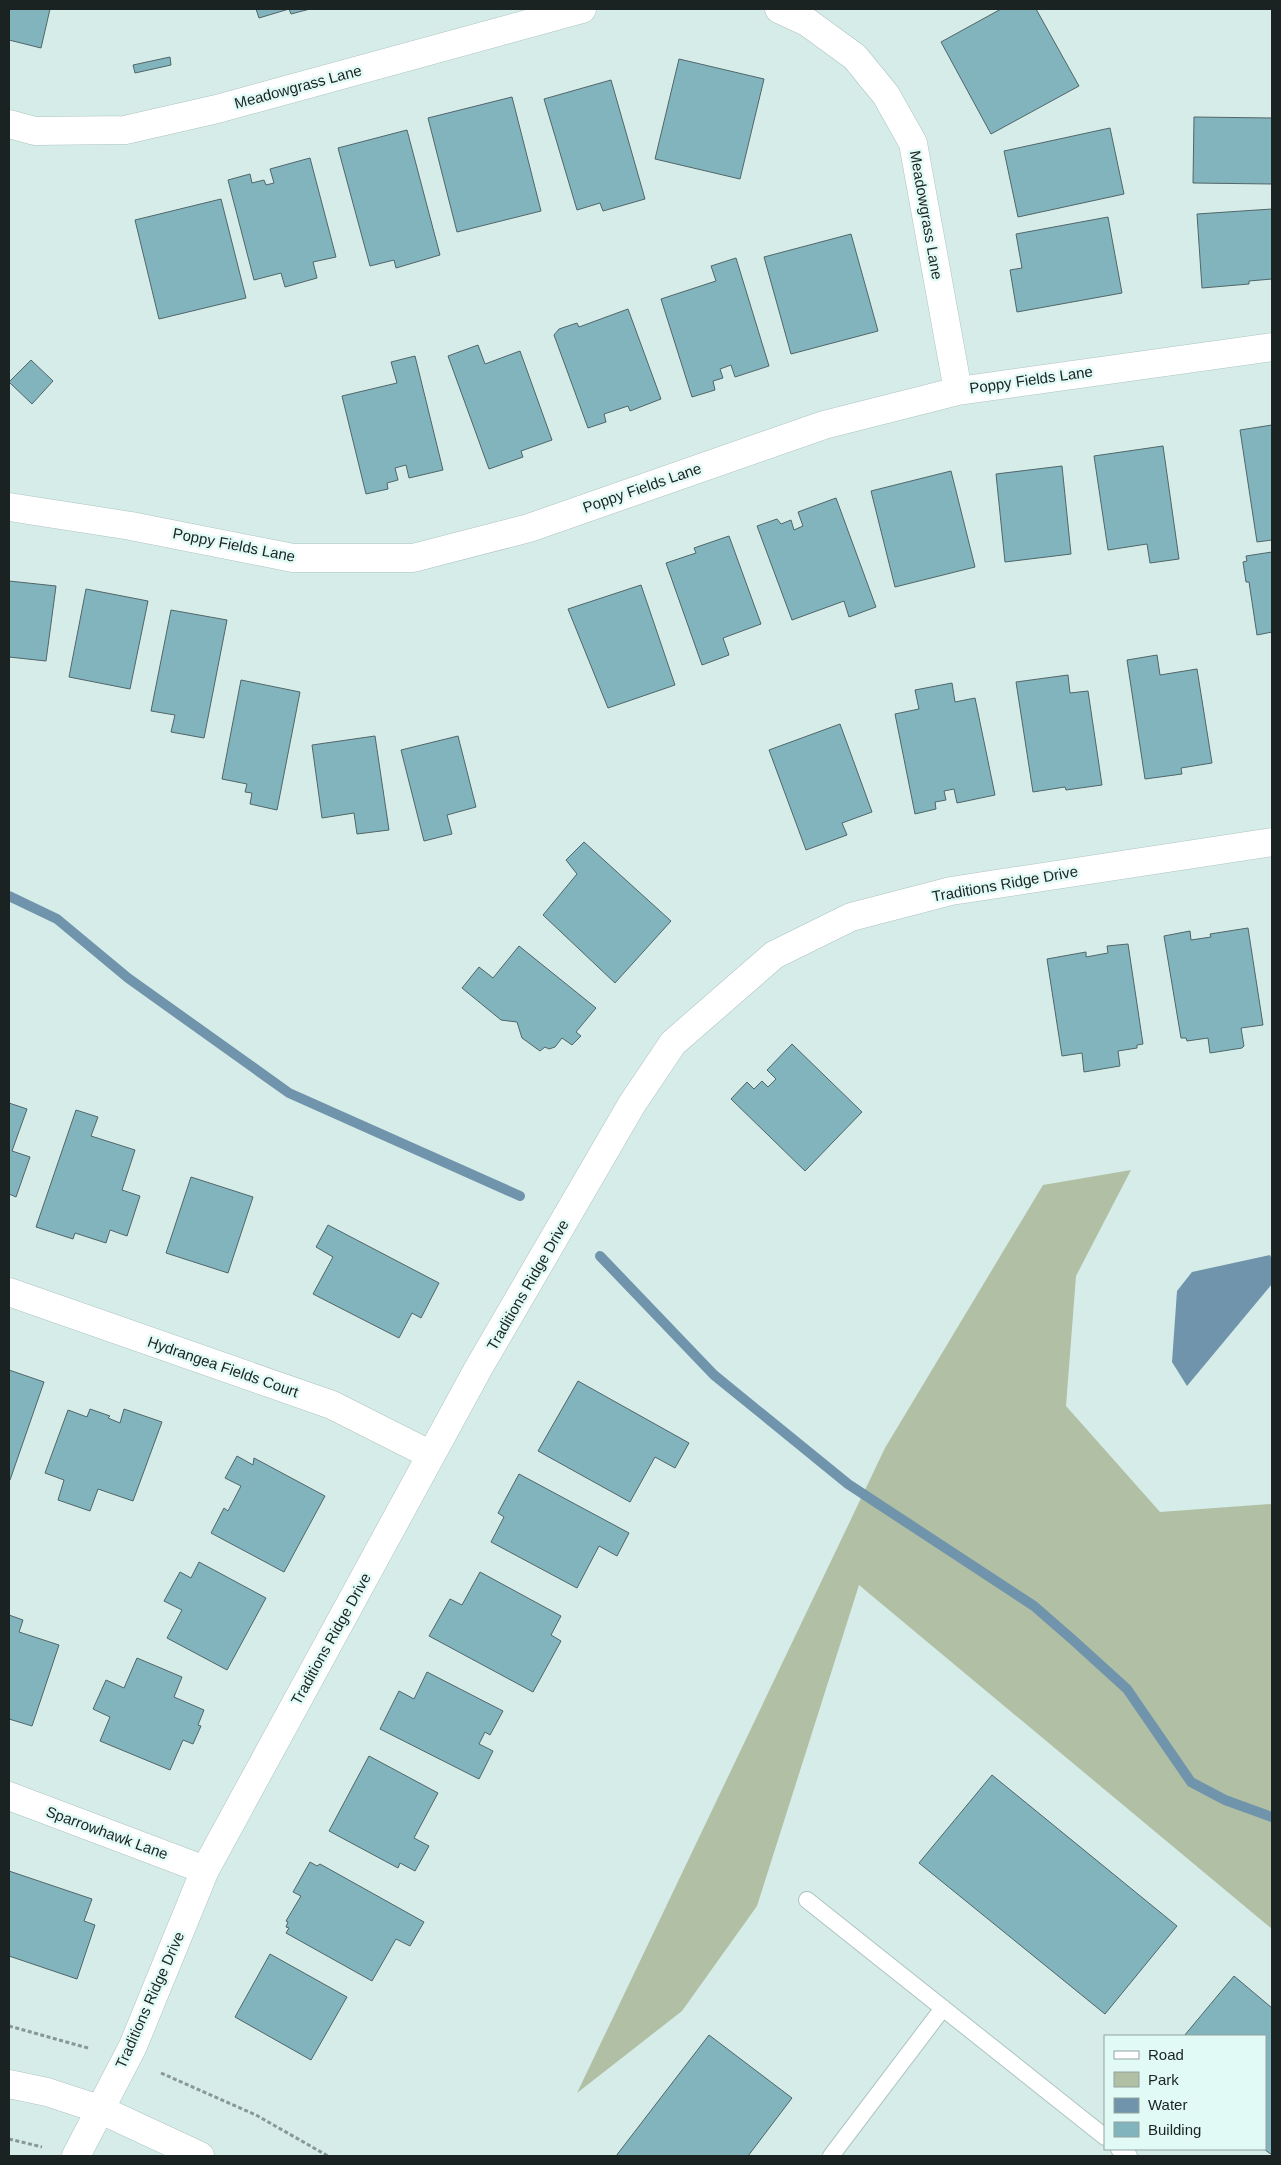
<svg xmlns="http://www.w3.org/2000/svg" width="1281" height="2165" font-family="Arial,sans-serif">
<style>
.green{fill:#b1bfa4}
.water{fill:#6f94ab}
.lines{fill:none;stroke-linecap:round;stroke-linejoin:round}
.stream{stroke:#6f94ab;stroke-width:10}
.building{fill:#82b4bd;stroke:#516669}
.lane-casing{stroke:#adc4c0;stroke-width:18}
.street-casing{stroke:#adc4c0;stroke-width:29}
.secondary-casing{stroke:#adc4c0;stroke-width:29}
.path{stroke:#879895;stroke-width:3;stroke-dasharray:4 2.5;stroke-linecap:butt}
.lane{stroke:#fff;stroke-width:16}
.street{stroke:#fff;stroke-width:28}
.secondary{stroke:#fff;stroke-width:28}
.labels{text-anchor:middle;stroke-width:5;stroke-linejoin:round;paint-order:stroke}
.street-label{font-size:15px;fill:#1a2321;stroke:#e2faf5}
</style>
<rect width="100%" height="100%" fill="#d5ece8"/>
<path class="green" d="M1131 1170 1076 1276 1066 1406 1160 1512 1270 1504 1272 1505V1929L859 1585 757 1906 682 2011 577 2093 885 1448 1043 1185Z"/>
<path class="water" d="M1270 1255 1272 1260V1284L1187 1386 1172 1362 1177 1291 1192 1272Z"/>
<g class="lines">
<path class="stream" d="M9 896 57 919 128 978 289 1093 520 1196
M600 1256 714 1375 848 1484 1034 1606 1073 1640 1127 1689 1191 1782 1225 1800 1272 1817"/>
</g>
<path class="building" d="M9 9H50L41 48 9 40Z
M256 9H310L291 14 289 9 259 18Z
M1001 9H1036L1079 86 991 134 941 42Z
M170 57 171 65 135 73 133 65Z
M679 59 764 79 740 179 655 159Z
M611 80 645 199 603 211 600 203 577 210 544 99Z
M512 97 541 211 457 232 428 118Z
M1194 117 1272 118V184L1193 183Z
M1110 128 1124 194 1018 217 1004 151Z
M407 130 440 255 396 268 394 260 370 266 338 148Z
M310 158 336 257 313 262 317 278 285 287 281 273 254 280 228 180 250 174 252 183 264 180 266 185 274 183 270 169Z
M221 199 246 298 159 319 135 220Z
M1272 209V279L1249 281V284L1202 288 1197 214Z
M1108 217 1122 293 1017 312 1010 270 1022 268 1016 234Z
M851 234 878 331 791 354 764 257Z
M736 258 769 366 735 377 731 365 720 369 723 378 713 381 715 390 692 397 661 299 716 281 711 266Z
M628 309 661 399 630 411 628 406 604 414 606 422 588 428 554 335 559 329 577 323 579 327Z
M478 345 485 364 520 351 552 440 521 451 523 457 489 469 448 356Z
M415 356 443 470 409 478 406 465 395 468 398 480 387 483 388 489 366 494 342 396 397 383 391 362Z
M31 360 53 381 32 404 9 382Z
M1272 425V540L1257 542 1240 430Z
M1163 446 1179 559 1150 563 1147 544 1108 550 1094 456Z
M1062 466 1071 554 1005 562 996 474Z
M951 471 975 567 895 587 871 491Z
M836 498 876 607 849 617 844 601 792 620 757 526 777 519 781 524 791 520 794 530 803 526 798 512Z
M729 536 761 624 723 638 729 655 702 665 666 563 696 553 694 548Z
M1272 552V632L1257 635 1249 582H1246L1243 562 1247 561 1246 556Z
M9 581 56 586 46 661 9 657Z
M641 585 675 685 608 708 568 609Z
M86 589 148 601 130 689 69 677Z
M171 610 227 620 204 738 171 732 175 715 151 711Z
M1157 655 1160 675 1197 669 1212 763 1181 768 1182 774 1145 779 1127 660Z
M1068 675 1070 693 1088 691 1102 785 1066 790 1065 787 1033 792 1016 682Z
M241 680 300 692 277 810 250 804 252 793 245 792 247 784 222 779Z
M952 683 955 702 975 698 995 795 957 803 954 789 944 791 946 800 935 802 936 809 915 814 895 714 919 709 915 690Z
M840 724 872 812 842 823 847 835 806 850 769 750Z
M375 736 389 830 357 834 354 813 322 818 312 745Z
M458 736 476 807 447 815 452 834 424 841 401 750Z
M584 842 671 921 615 983 543 915 577 874 566 860Z
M1248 928 1263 1025 1241 1028 1244 1046 1242 1048 1210 1053 1208 1038 1187 1041 1186 1038H1181L1164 936 1190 931 1191 940 1211 937 1210 934Z
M1128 944 1143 1044 1137 1045V1048L1118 1051 1120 1066 1084 1072 1082 1053 1062 1056 1047 959 1086 952V957L1108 953 1107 946Z
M519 946 596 1008 576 1032 581 1036 572 1045 562 1038 555 1047 549 1049 545 1047 540 1051 522 1038 517 1022 501 1020 462 988 479 967 493 978Z
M792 1044 862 1112 805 1171 731 1099 747 1082 754 1089 762 1081 768 1087 776 1079 767 1070Z
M9 1103 27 1109 12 1151 30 1157 16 1197 9 1194Z
M76 1110 98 1117 91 1136 135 1150 122 1190 140 1196 127 1236 110 1230 106 1243 75 1233 73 1239 36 1227Z
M191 1177 253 1197 228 1273 166 1253Z
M328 1225 439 1283 421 1318 412 1313 399 1338 313 1294 333 1257 316 1247Z
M9 1370 44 1382 10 1480 9 1479Z
M578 1381 689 1443 675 1468 655 1457 630 1502 538 1451Z
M90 1409 110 1416 108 1418 120 1423 124 1409 162 1422 133 1501 98 1489 90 1511 58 1500 64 1480 45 1473 68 1410 87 1417Z
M237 1456 253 1465 254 1458 325 1496 284 1572 211 1533 224 1508 228 1511 241 1486 225 1478Z
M519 1474 629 1533 617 1556 599 1546 577 1588 491 1542 504 1517 498 1513Z
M199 1562 266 1598 227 1670 167 1638 182 1610 164 1601 180 1572 191 1578Z
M480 1572 561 1616 551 1635 561 1641 533 1692 429 1636 450 1599 462 1605Z
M9 1615 23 1620 19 1632 59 1645 32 1726 9 1719Z
M137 1658 182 1677 174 1697 204 1710 198 1725 201 1726 193 1744 183 1740 170 1770 100 1741 110 1717 93 1709 106 1680 124 1688Z
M427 1672 503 1711 490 1735 485 1732 479 1744 493 1751 479 1779 380 1729 399 1691 414 1699Z
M369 1756 438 1793 414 1838 429 1846 415 1871 400 1863 398 1868 329 1831Z
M992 1775 1177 1926 1105 2014 919 1863Z
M310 1862 317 1866 320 1864 424 1922 410 1946 396 1939 372 1981 286 1933 289 1928 286 1927 288 1922 286 1921 301 1896 293 1892Z
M9 1871 92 1899 84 1921 95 1925 77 1979 9 1956Z
M270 1954 347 1997 311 2060 235 2017Z
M1234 1976 1272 2008V2155L1264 2149 1265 2036H1184Z
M709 2035 792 2098 748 2156H616Z"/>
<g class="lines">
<g class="lane-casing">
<path id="lane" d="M807 1900 1105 2137
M1119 2149 1129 2156
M831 2156 943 2008"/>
</g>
<g class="street-casing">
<path id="street" d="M779 9 807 22 855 57 886 95 913 143 958 391
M9 124 35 131 125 130 217 109 582 9
M9 507 131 526 293 558H413L529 528 824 425 958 391 1272 347
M9 1292 332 1405 431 1455
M9 1796 205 1870
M76 2156 133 2046 205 1870 478 1369 632 1104 673 1043 774 955 851 917 951 891 1272 842"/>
</g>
<g class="secondary-casing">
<path id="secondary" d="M9 2084 47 2092 99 2109 200 2156"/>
</g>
<path class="path" d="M9 2026 88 2048
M161 2073 256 2115 328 2156
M9 2139 42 2147"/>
<use href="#lane" class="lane"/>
<use href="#street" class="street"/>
<use href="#secondary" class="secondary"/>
</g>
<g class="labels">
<g class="street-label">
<text transform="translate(298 87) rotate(-15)" y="5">Meadowgrass Lane</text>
<text transform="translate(926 215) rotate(80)" y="5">Meadowgrass Lane</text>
<text transform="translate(1031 380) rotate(-8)" y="5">Poppy Fields Lane</text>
<text transform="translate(642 488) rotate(-19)" y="5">Poppy Fields Lane</text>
<text transform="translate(234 545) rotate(11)" y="5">Poppy Fields Lane</text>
<text transform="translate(1005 884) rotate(-10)" y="5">Traditions Ridge Drive</text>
<text transform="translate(528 1285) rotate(-60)" y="5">Traditions Ridge Drive</text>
<text transform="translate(223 1367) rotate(19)" y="5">Hydrangea Fields Court</text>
<text transform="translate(331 1639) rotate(-61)" y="5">Traditions Ridge Drive</text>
<text transform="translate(107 1833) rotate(20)" y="5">Sparrowhawk Lane</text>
<text transform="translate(150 2000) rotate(-66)" y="5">Traditions Ridge Drive</text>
</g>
</g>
<rect width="1281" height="2165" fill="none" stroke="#1a2321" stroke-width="20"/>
<rect x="1104" y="2035" width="162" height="115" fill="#e2faf5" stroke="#92a4a0"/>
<rect x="1114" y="2051" width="25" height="8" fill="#ffffff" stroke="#92a4a0"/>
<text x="1148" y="2060" font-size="15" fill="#1a2321">Road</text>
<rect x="1114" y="2072" width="25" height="15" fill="#b1bfa4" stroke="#92a4a0"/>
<text x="1148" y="2085" font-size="15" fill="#1a2321">Park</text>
<rect x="1114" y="2098" width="25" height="15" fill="#6f94ab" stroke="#92a4a0"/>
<text x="1148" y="2110" font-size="15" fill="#1a2321">Water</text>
<rect x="1114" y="2122" width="25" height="15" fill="#82b4bd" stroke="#92a4a0"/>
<text x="1148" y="2135" font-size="15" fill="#1a2321">Building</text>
</svg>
